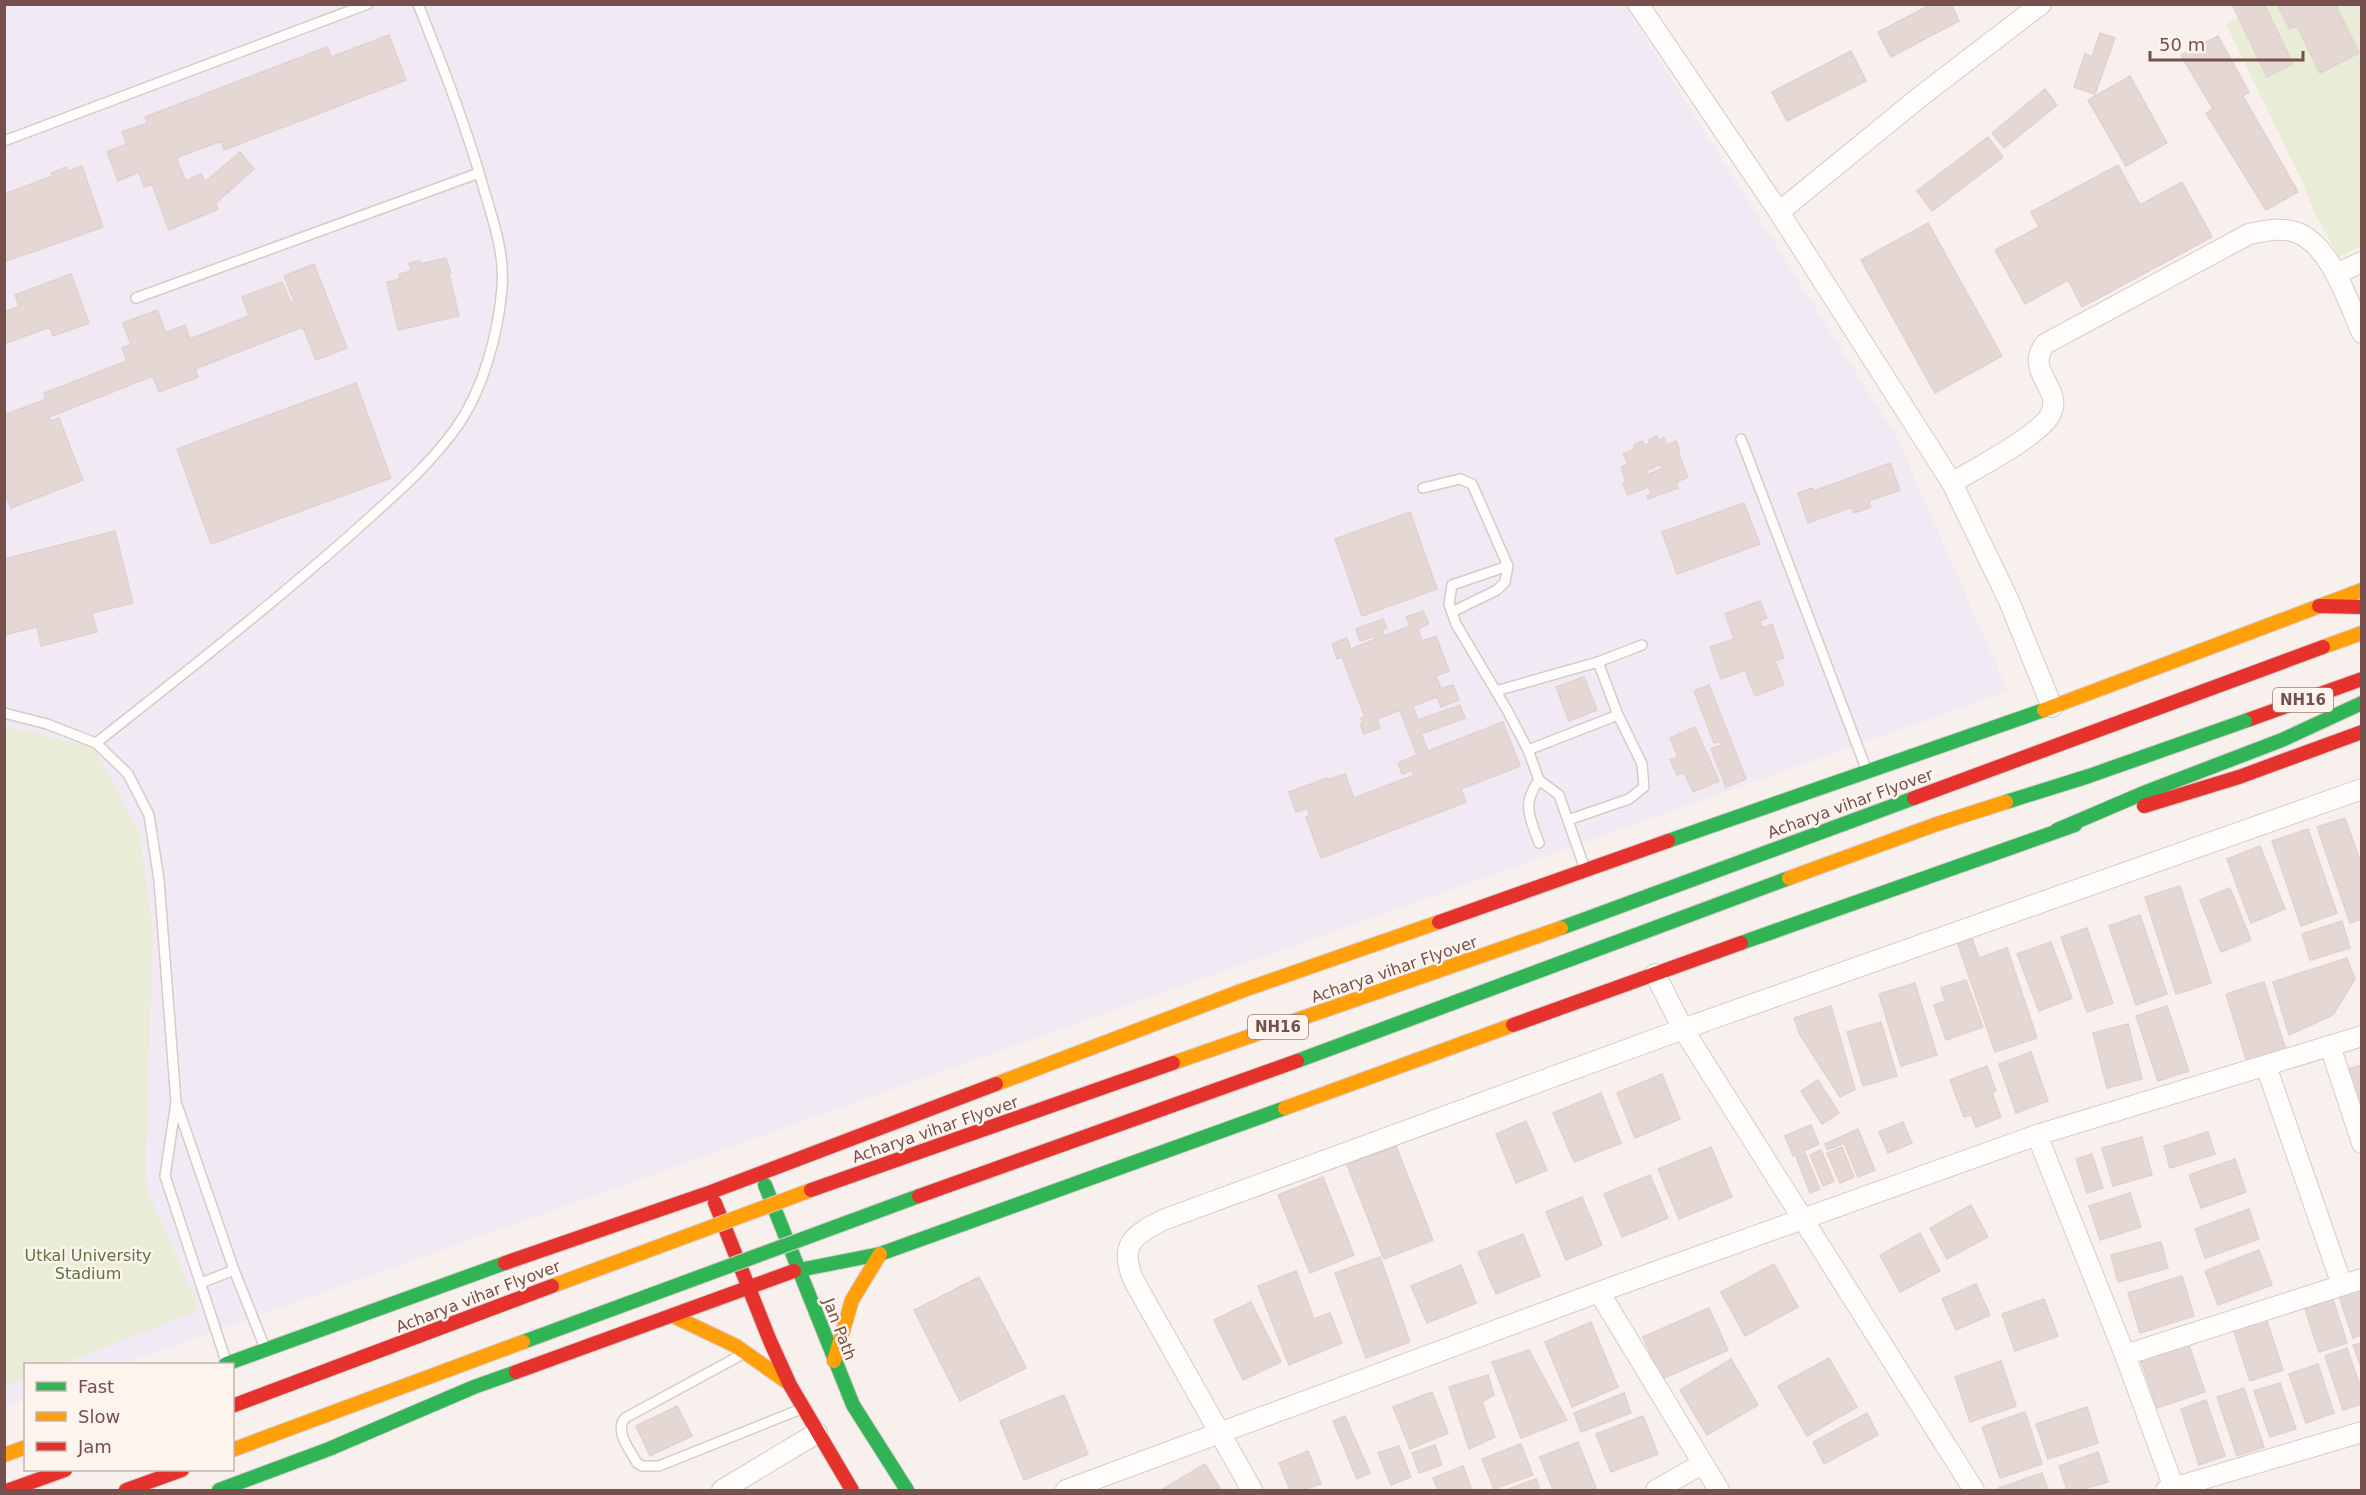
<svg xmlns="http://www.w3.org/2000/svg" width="2366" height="1495" font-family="'DejaVu Sans',sans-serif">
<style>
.education{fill:#f1e9f3}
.green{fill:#e9ecd7}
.building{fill:#e4d7d4;stroke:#e0d2ce;stroke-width:1.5;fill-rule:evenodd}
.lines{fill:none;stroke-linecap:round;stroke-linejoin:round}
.lane-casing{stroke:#d6cbc8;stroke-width:12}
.street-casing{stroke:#d6cbc8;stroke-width:22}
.fast-casing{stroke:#d8ccca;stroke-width:16}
.slow-casing{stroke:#d8ccca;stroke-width:16}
.jam-casing{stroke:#d8ccca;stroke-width:16}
.lane{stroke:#fefdfc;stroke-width:9}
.street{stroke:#fefdfc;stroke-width:20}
.fast{stroke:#30b455;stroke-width:14}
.slow{stroke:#ff9f0a;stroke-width:14}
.jam{stroke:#e5322d;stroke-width:14}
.fast-bridge-casing{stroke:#d8ccca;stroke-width:16;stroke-linecap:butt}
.slow-bridge-casing{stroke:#d8ccca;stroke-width:16;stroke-linecap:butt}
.jam-bridge-casing{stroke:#d8ccca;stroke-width:16;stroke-linecap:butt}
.fast-bridge{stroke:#30b455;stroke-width:14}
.slow-bridge{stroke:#ff9f0a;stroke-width:14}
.jam-bridge{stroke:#e5322d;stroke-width:14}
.labels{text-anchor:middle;stroke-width:5;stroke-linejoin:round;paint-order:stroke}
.shield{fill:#fef4ee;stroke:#9e817d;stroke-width:1.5}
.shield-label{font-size:15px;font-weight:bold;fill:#75504c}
.street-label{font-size:16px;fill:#75504c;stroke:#fef4ee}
.park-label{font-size:16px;fill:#5e7441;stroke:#fef4ee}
</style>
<rect width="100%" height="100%" fill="#f7f0ec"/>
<path class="education" d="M5 5H1625L1896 436 2008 691 123 1364H26L25 1399 5 1407Z"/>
<path class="green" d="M2268 5H2361V246L2339 257 2315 214 2303 183 2226 24Z
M5 727 94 747 139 832 153 932 145 1185 200 1310 61 1364H26L25 1379 5 1387Z"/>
<path class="building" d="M1932 4H1951L1959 21 1891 57 1878 32Z
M2232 4H2264L2293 64 2267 77Z
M2277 4H2335L2359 53 2320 73 2297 26 2290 29Z
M2100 33 2115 38 2095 94 2074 87 2085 54 2092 57Z
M389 35 406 80 224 150 221 141 176 158 186 181 201 174 205 182 240 152 254 169 216 203 218 209 169 230 152 184 144 187 139 172 118 181 107 152 127 144 122 132 147 123 145 117 327 47 331 57Z
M2218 36 2249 92 2243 96 2298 192 2266 210 2206 113 2213 109 2181 55Z
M1851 51 1866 81 1787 121 1772 92Z
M2130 76 2167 143 2126 166 2088 100Z
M2045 89 2057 105 2004 148 1992 133Z
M1988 137 2003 157 1932 211 1917 191Z
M2118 165 2140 205 2182 182 2212 237 2082 307 2068 280 2025 304 1995 250 2039 227 2031 212Z
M82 166 103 227 4 262V194L53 176 51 173 66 167 68 171Z
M1928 223 2002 356 1935 393 1861 260Z
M446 258 451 273 449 274 459 316 398 330 387 282 400 279 399 274 411 271 409 263 420 261V264Z
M314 264 347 348 316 360 303 327 195 369 198 377 159 392 153 376 49 417 51 421 59 418 83 480 11 508 4 492V415L46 399 44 393 127 361 122 348 131 345 123 323 157 310 166 333 185 325 190 339 249 316 242 297 282 282 291 303 294 301 284 276Z
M71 274 89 323 53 336 50 327 4 344V312L19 306 15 295Z
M356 383 391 478 211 544 177 449Z
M1657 436 1658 440 1664 438 1667 445 1676 441 1680 451 1678 452 1688 477 1676 482 1678 488 1648 499 1647 496 1651 494 1648 487 1628 495 1623 484 1626 482 1621 467 1628 464 1623 454 1635 449 1634 445 1642 441 1644 445 1650 443 1649 440ZM1661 464 1663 468 1647 475 1645 471Z
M1890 463 1900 490 1869 501 1871 507 1854 513 1852 507 1808 523 1798 493 1812 488 1814 491Z
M1744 503 1760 544 1677 574 1662 532Z
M1410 512 1437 589 1362 616 1335 539Z
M115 531 133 603 92 613 97 632 41 646 37 627 4 635V559Z
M1760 601 1767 618 1760 621 1762 628 1772 624 1784 658 1775 661 1784 685 1755 696 1745 670 1721 679 1710 647 1734 639 1725 614Z
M1423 611 1429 624 1418 629 1422 641 1436 636 1449 671 1436 676 1441 689 1453 685 1459 700 1441 707 1437 697 1413 706 1418 720 1460 705 1465 718 1421 734 1428 751 1503 722 1520 766 1461 789 1466 802 1321 858 1306 817 1310 815 1307 808 1296 812 1289 792 1327 778V780L1345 774 1354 798 1414 775 1412 770 1402 774 1398 763 1417 755 1400 710 1377 719 1380 728 1364 734 1360 724 1363 723 1361 718 1365 717 1342 657 1337 659 1332 644 1347 638 1351 649 1376 639 1375 636 1360 641 1356 629 1383 619 1387 628 1382 630 1384 636 1410 626 1406 617Z
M1584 677 1597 710 1569 721 1556 687Z
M1709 685 1746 779 1726 787 1711 749 1721 745 1720 741 1714 743 1694 691Z
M1695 727 1719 781 1693 792 1684 772 1677 775 1670 760 1678 757 1670 738Z
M2345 818 2362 866V919L2350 923 2317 827Z
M2308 829 2337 913 2301 926 2272 841Z
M2260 846 2285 909 2251 923 2227 859Z
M2180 886 2211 983 2176 994 2145 897Z
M2230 888 2251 940 2221 952 2200 900Z
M2140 915 2167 994 2136 1005 2109 926Z
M2342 921 2350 948 2310 960 2302 934Z
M2087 928 2113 1003 2087 1012 2061 937Z
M1970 933 1979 958 2007 948 2037 1038 1995 1052 1956 939Z
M2051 942 2072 998 2039 1011 2017 954Z
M2347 958 2355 979 2333 1015 2289 1035 2273 982Z
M1966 980 1983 1027 1946 1040 1934 1005 1945 1001 1941 988Z
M2264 982 2286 1050 2247 1062 2226 994Z
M1915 983 1937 1055 1901 1066 1879 994Z
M1831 1006 1855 1089 1840 1097 1800 1035 1794 1018Z
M2167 1006 2189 1071 2158 1081 2136 1016Z
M1881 1022 1897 1076 1863 1086 1847 1032Z
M2128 1024 2142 1079 2107 1088 2093 1033Z
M2031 1052 2048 1101 2016 1113 1999 1064Z
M2362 1065V1104L2355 1106 2344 1070Z
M1987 1066 1996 1091 1992 1093 2001 1117 1976 1127 1971 1115 1964 1117 1950 1080Z
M1662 1074 1680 1119 1635 1138 1617 1093Z
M1818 1080 1839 1113 1822 1124 1801 1091Z
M1601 1093 1621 1143 1574 1162 1553 1113Z
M1526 1121 1547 1170 1516 1183 1496 1134Z
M1903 1122 1912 1143 1888 1153 1879 1132Z
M1811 1125 1819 1144 1793 1156 1785 1136Z
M1858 1129 1875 1170 1858 1177 1844 1143 1827 1150 1825 1144Z
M2208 1132 2215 1154 2170 1168 2164 1146Z
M2142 1137 2152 1175 2113 1186 2102 1148Z
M1396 1146 1433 1240 1384 1259 1347 1165Z
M1711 1147 1732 1197 1679 1219 1658 1169Z
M1842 1147 1854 1177 1840 1183 1827 1153Z
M1821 1150 1834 1181 1823 1186 1810 1155Z
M1805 1153 1820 1189 1810 1193 1796 1157Z
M2092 1154 2103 1188 2087 1193 2076 1159Z
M2235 1159 2246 1192 2201 1208 2189 1175Z
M1650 1175 1668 1218 1622 1237 1604 1194Z
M1323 1177 1354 1255 1310 1273 1278 1195Z
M2130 1193 2141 1227 2100 1240 2089 1206Z
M1582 1197 1602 1245 1566 1260 1546 1212Z
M1971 1205 1988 1237 1947 1259 1930 1228Z
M2249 1209 2259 1239 2205 1258 2195 1229Z
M1920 1233 1940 1271 1900 1292 1880 1255Z
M1523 1234 1540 1276 1496 1294 1478 1252Z
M2161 1242 2168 1268 2118 1282 2111 1255Z
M2259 1250 2272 1285 2218 1305 2205 1271Z
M1380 1257 1410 1342 1366 1358 1335 1273Z
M1774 1264 1798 1307 1745 1336 1721 1292Z
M1461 1265 1476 1303 1427 1323 1411 1286Z
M1296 1271 1314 1319 1330 1313 1342 1343 1289 1365 1258 1286Z
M2182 1276 2194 1316 2140 1333 2128 1293Z
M979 1277 1026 1368 960 1401 914 1310Z
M1976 1284 1990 1315 1956 1330 1942 1299Z
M2362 1286V1335L2353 1338 2338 1293Z
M2331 1293 2347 1343 2319 1352 2303 1303Z
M2044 1299 2058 1336 2015 1351 2002 1314Z
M1251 1302 1281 1362 1243 1380 1214 1320Z
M1709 1308 1728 1350 1662 1379 1643 1337Z
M2266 1318 2283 1370 2250 1381 2233 1329Z
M1591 1322 1618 1387 1572 1407 1545 1342Z
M2188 1342 2205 1392 2157 1408 2140 1358Z
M2362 1343V1369L2353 1345Z
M2347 1348 2362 1391V1404L2343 1410 2325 1356Z
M1529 1350 1567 1420 1521 1438 1492 1362Z
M1829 1358 1857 1407 1807 1436 1778 1386Z
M1731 1359 1758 1405 1707 1435 1680 1390Z
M2001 1361 2016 1406 1970 1422 1955 1377Z
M2318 1364 2334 1413 2306 1423 2289 1374Z
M1488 1375 1494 1395 1482 1402 1495 1437 1469 1449 1449 1387Z
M2280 1383 2296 1429 2270 1437 2254 1391Z
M2244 1388 2264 1447 2237 1456 2217 1397Z
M1432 1392 1448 1433 1410 1449 1393 1407Z
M1624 1393 1631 1413 1581 1432 1574 1413Z
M1064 1395 1088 1454 1024 1480 1000 1421Z
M2206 1400 2225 1456 2199 1465 2181 1409Z
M677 1406 692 1436 650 1456 636 1426Z
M2087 1407 2098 1443 2048 1459 2036 1424Z
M2025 1412 2042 1464 2000 1478 1982 1427Z
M1867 1413 1878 1435 1824 1464 1813 1442Z
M1345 1416 1370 1473 1357 1479 1333 1421Z
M1643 1416 1658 1454 1611 1472 1596 1434Z
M1578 1442 1596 1488 1590 1490H1553L1540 1457Z
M1521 1444 1533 1475 1494 1489 1482 1459Z
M1435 1445 1442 1465 1419 1473 1412 1453Z
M1399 1446 1411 1477 1391 1485 1378 1453Z
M1308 1451 1321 1484 1303 1490H1290L1279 1463Z
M2098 1452 2108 1482 2081 1490H2067L2059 1466Z
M1205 1464 1221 1490H1161Z
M1463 1466 1472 1490H1438L1433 1478Z
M2042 1473 2048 1490H2000L1999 1488Z
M1536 1479 1540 1490H1506Z"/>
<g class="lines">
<g class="lane-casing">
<path id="lane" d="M4 141 368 4
M136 298 479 173
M1741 439 1867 771
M1423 488 1460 479 1472 484 1508 566 1505 582 1497 590 1452 612
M1508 566 1452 585 1449 604 1456 624 1507 710 1528 750 1539 780 1559 795 1585 869
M1496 691 1598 662 1642 645
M4 713 47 724 96 743 128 774 149 815 159 880 176 1102 165 1176 226 1361
M96 743C181 676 266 609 348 537 385 503 426 470 456 428 483 390 498 335 502 288 505 256 494 223 485 193 467 128 443 67 418 4
M1528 750 1618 715
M1539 780C1521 805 1530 817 1539 843
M1568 820 1629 799 1644 787 1642 764 1618 715 1598 662
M177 1105 234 1270 265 1348
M201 1283 234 1270
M743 1354 625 1418C614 1431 630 1450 637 1463L642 1466H659L801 1409"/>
</g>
<g class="street-casing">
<path id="street" d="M1638 4 1779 212 1952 483 2009 601 2052 707
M1779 212 1921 96 2041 4
M2336 274 2362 262
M1952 483C1974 469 2042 435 2051 413 2063 388 2024 372 2045 344L2249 234C2263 231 2280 227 2295 232 2330 243 2348 302 2362 333
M2330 1046 2362 1143
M2266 1066 2342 1285
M2037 1135 2125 1355 2174 1488
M1599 1292 1719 1490
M2125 1355 2362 1279
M722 1490 817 1433
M1066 1490 1599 1292 2037 1135 2362 1036
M1252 1490 1134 1281C1119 1246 1131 1236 1163 1220L1683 1029 1655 974
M1656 1490 1702 1464
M1974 1490 1683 1029 2362 789
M2166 1490 2362 1432"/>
</g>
<g class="fast-casing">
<path id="fast" d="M2057 830 2146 792 2282 740 2362 703
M1668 841 2044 710
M1741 943 2075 825
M765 1185 853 1405 907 1490
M794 1271 880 1254 1285 1108
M226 1364 505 1263
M219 1490 329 1449 474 1387 516 1372"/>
</g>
<g class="slow-casing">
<path id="slow" d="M2323 647 2362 633
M2044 710 2362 590
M996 1084 1241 991 1439 922
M1285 1108 1513 1025
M673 1316 736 1346 787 1382
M834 1361 852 1300 880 1254
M4 1455 26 1447"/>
</g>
<g class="jam-casing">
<path id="jam" d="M2319 606 2362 607
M2245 721 2362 679
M2144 806 2239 777 2362 732
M1439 922 1668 841
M1513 1025 1741 943
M715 1203 770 1341 790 1385 852 1490
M505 1263 711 1192 996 1084
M516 1372 794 1271
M9 1490 65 1470
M126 1490 182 1470"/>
</g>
<use href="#lane" class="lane"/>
<use href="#street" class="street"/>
<use href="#fast" class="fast"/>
<use href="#slow" class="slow"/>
<use href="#jam" class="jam"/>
<g class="fast-bridge-casing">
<path id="fast-bridge" d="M2006 802 2089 776 2245 721
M1561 928 1914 798
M1297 1061 1789 878
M523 1342 919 1196"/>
</g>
<g class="slow-bridge-casing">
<path id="slow-bridge" d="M1789 878 1937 824 2006 802
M1173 1063 1561 928
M552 1286 811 1190
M232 1450 523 1342"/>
</g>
<g class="jam-bridge-casing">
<path id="jam-bridge" d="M1914 798 2323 647
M811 1190 1173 1063
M919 1196 1297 1061
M232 1406 552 1286"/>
</g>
<use href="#fast-bridge" class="fast-bridge"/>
<use href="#slow-bridge" class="slow-bridge"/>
<use href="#jam-bridge" class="jam-bridge"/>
</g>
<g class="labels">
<g class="shield">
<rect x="2273" y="688" width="60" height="24" rx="4.5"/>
<rect x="1248" y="1015" width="60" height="24" rx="4.5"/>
</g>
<g class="shield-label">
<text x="2303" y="705">NH16</text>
<text x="1278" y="1032">NH16</text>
</g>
<g class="street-label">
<text transform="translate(1850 803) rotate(-20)" y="6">Acharya vihar Flyover</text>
<text transform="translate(1394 969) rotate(-19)" y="6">Acharya vihar Flyover</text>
<text transform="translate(935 1129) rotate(-19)" y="6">Acharya vihar Flyover</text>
<text transform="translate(478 1296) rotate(-21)" y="6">Acharya vihar Flyover</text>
<text transform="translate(840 1329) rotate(69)" y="6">Jan Path</text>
</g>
<g class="park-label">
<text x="88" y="1261">Utkal University<tspan x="88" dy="18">Stadium</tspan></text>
</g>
</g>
<rect width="2366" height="1495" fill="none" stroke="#75504c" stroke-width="12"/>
<rect x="24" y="1363" width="210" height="108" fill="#fef4ee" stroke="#c7b2ad" stroke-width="1.5"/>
<rect x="36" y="1382" width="30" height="9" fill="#30b455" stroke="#c7b2ad" stroke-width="1.5"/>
<text x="78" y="1393" font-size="18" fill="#75504c">Fast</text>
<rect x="36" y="1412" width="30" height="9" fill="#ff9f0a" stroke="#c7b2ad" stroke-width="1.5"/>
<text x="78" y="1423" font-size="18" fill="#75504c">Slow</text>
<rect x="36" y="1442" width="30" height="9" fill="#e5322d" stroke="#c7b2ad" stroke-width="1.5"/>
<text x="78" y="1453" font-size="18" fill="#75504c">Jam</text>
<path d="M2150 51v9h153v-9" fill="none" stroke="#75504c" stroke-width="3"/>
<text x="2159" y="51" font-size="18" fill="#75504c" stroke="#fef4ee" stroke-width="4.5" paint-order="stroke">50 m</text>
</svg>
